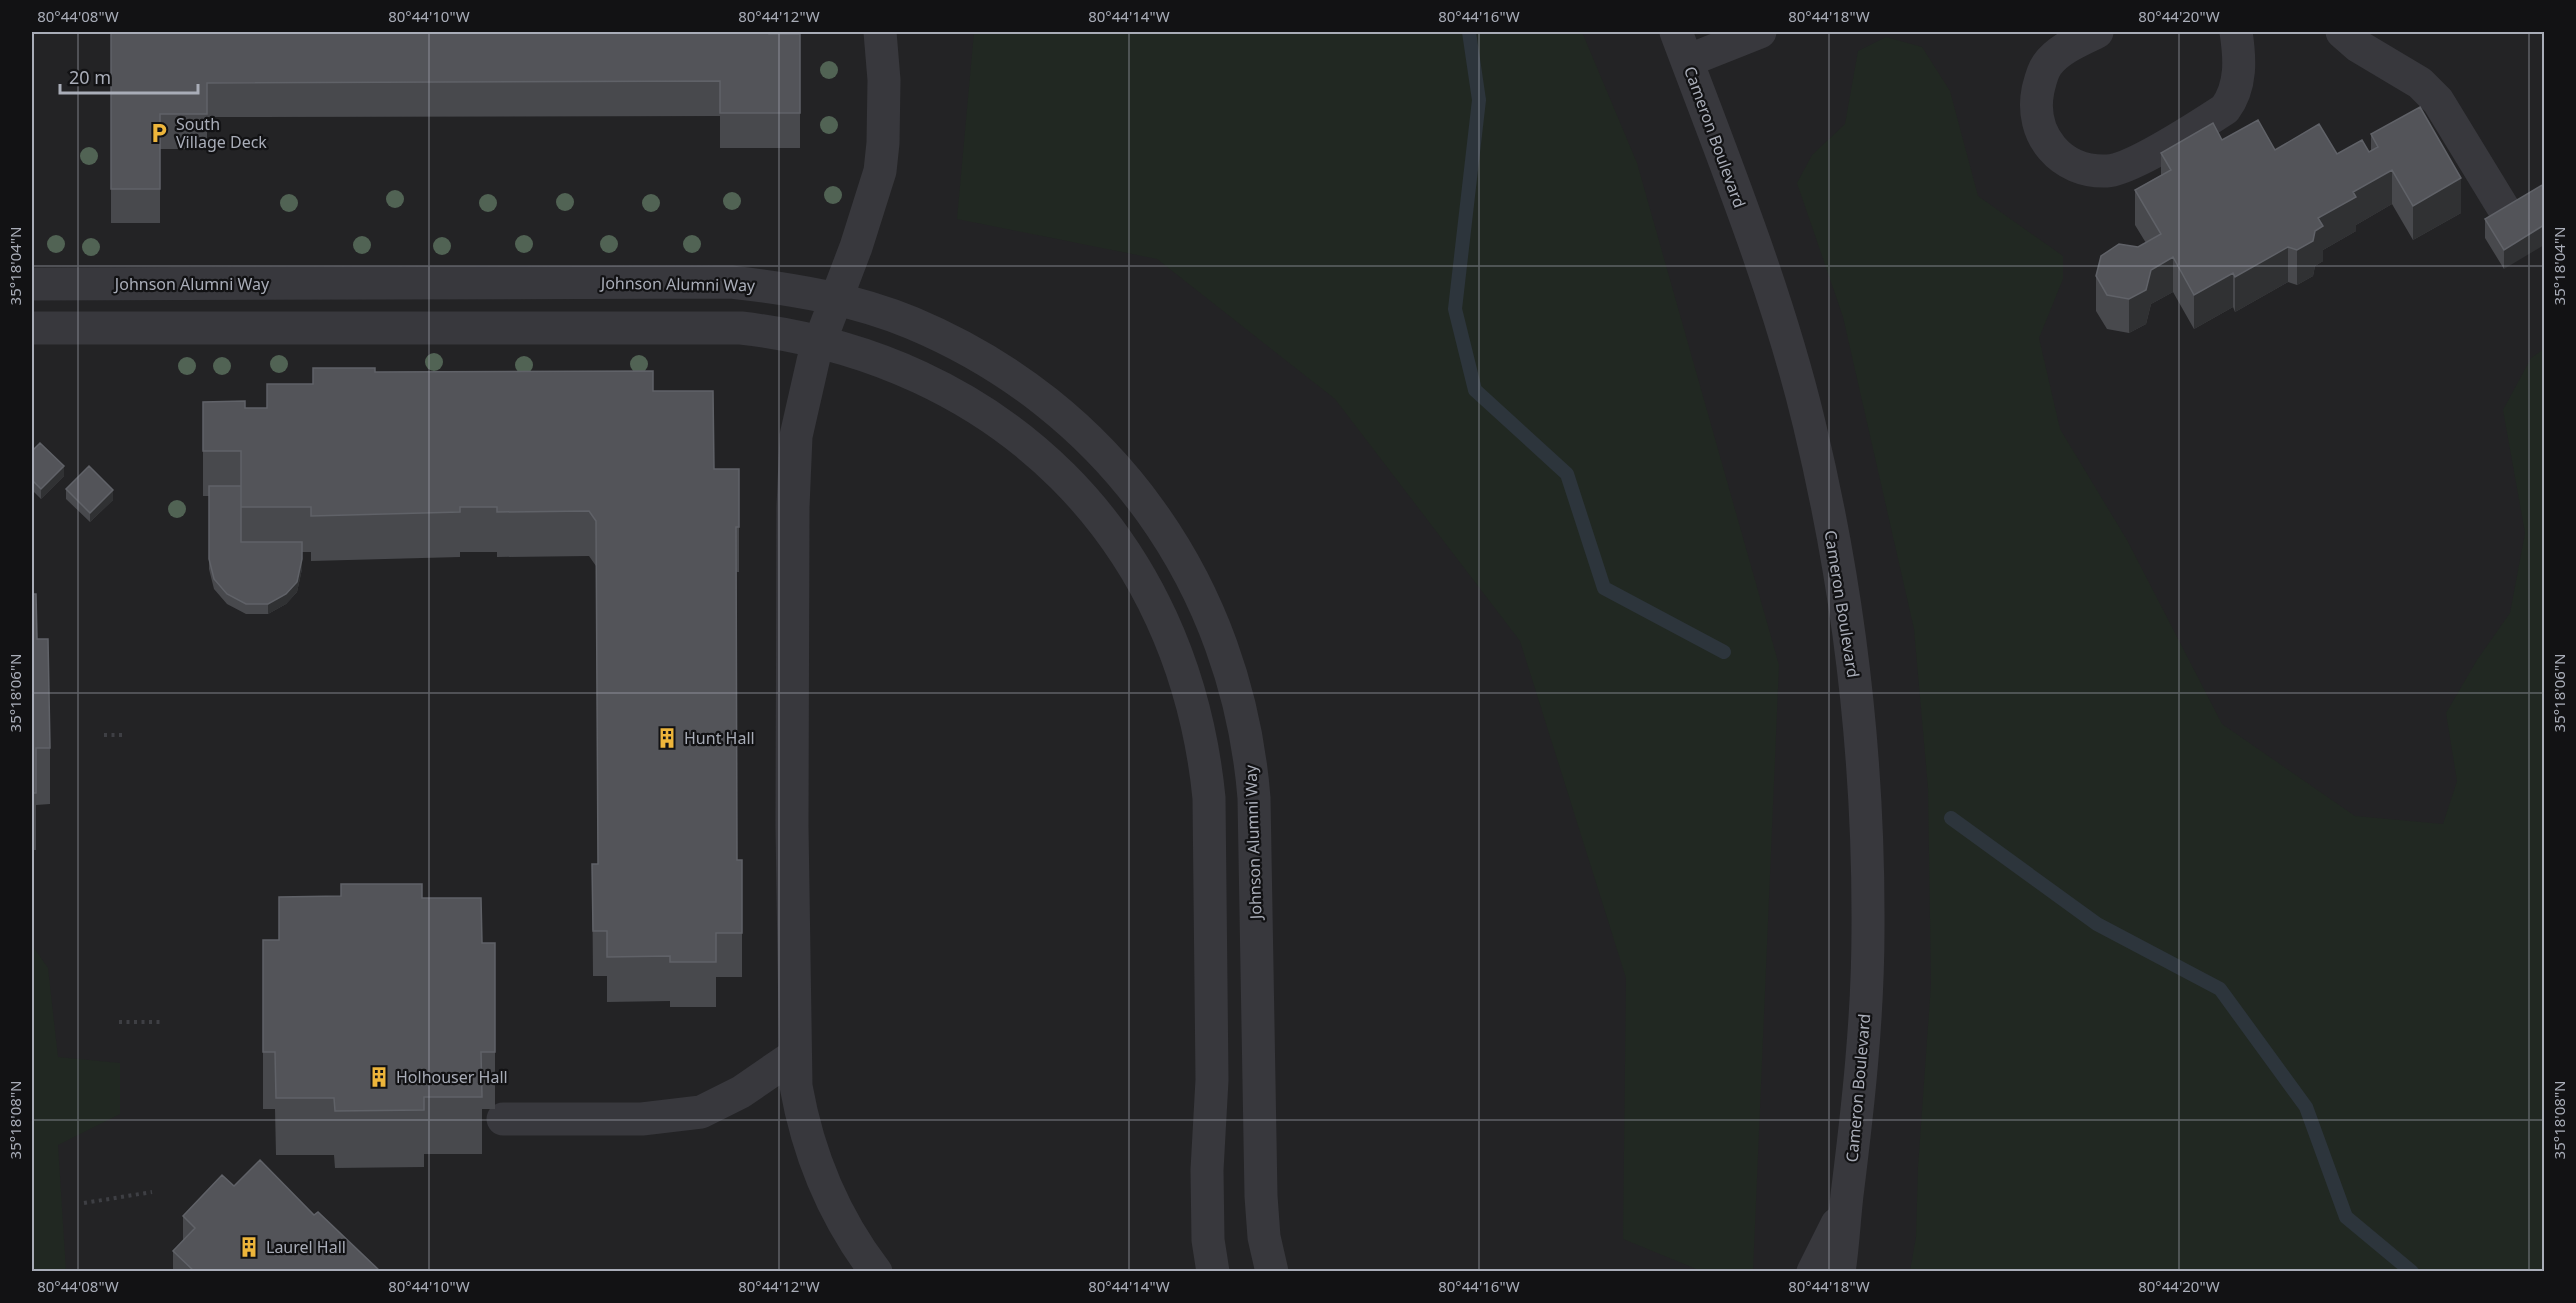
<svg xmlns="http://www.w3.org/2000/svg" width="2576" height="1303" font-family="'Noto Sans',sans-serif">
<style>
.built{fill:#232325}
.green{fill:#212822}
.lines{fill:none;stroke-linecap:round;stroke-linejoin:round}
.stream{stroke:#2d353c;stroke-width:14}
.path{stroke:#3e3f44;stroke-width:4;stroke-dasharray:3 4.5;stroke-linecap:butt}
.minor{stroke:#38383d;stroke-width:33}
.tree{fill:#516354}
.wall{fill:#48494d}
.shaded-wall{fill:#303133}
.building{fill:#535459;stroke:#606268;stroke-width:1.5}
.ticks{fill:none;stroke:#a9adb8;stroke-width:1.5;stroke-opacity:0.45}
.labels{text-anchor:middle;stroke-width:4.5;stroke-linejoin:round;paint-order:stroke}
.poi-label{font-size:16px;fill:#a9adb8;stroke:#121214;text-anchor:start}
.street-label{font-size:16px;fill:#a9adb8;stroke:#121214}
.neatline{fill:none;stroke:#a9adb8;stroke-width:2}
.ticks-label{font-size:15px;text-anchor:middle;fill:#a9adb8}
</style>
<rect width="100%" height="100%" fill="#171719"/>
<path class="built" d="M32 32H2544V1271H32Z"/>
<path class="green" d="M974 32H1582L1637 163 1779 665 1753 1271H1701L1623 1239 1626 978 1520 641 1335 399 1157 259 957 219Z
M1886 37 1922 47 1950 91 1978 196 2063 256V279L2039 338 2060 429 2127 540 2222 724 2355 816 2443 824 2457 781 2446 713 2477 660 2510 613 2525 533 2503 410 2531 358 2544 349V1271H1910L1916 1237 1918 1167 1931 984 1928 788 1914 629 1843 317 1797 183 1812 155 1845 124 1858 51Z
M32 945 48 968 58 1057 120 1063V1114L58 1145 66 1271H32Z"/>
<g class="lines">
<path class="stream" d="M1469 32 1479 100 1455 309 1475 390 1567 474 1604 588 1724 652
M1951 818 2097 924 2220 989 2306 1107 2346 1217 2412 1272"/>
<path class="path" d="M104 735H123
M119 1022H161
M84 1203 152 1192"/>
<path class="minor" d="M1676 32C1724 160 1777 290 1809 423 1849 588 1869 759 1868 929 1868 1018 1858 1107 1847 1195 1844 1221 1843 1246 1839 1272
M2097 32C2081 40 2058 49 2047 65 2042 72 2040 82 2038 90 2029 135 2061 173 2107 171 2131 170 2202 124 2225 109 2242 86 2240 58 2236 32
M2342 32 2358 46 2420 83 2438 101 2510 219
M1687 61 1760 32
M32 284 731 282C793 289 854 299 912 323 1110 406 1237 585 1254 798L1261 1196 1264 1237 1272 1272
M32 328H741C1000 358 1183 536 1209 798L1212 1080 1207 1170 1208 1240 1213 1272
M503 1119H642L701 1112 741 1092 795 1055
M876 1272C834 1217 808 1154 796 1086L792 826 793 507 796 436 814 357 856 247 880 171 883 143 884 80 880 32
M1813 1272 1837 1224"/>
</g>
<g class="tree">
<circle cx="829" cy="70" r="9"/>
<circle cx="829" cy="125" r="9"/>
<circle cx="89" cy="156" r="9"/>
<circle cx="833" cy="195" r="9"/>
<circle cx="395" cy="199" r="9"/>
<circle cx="732" cy="201" r="9"/>
<circle cx="565" cy="202" r="9"/>
<circle cx="289" cy="203" r="9"/>
<circle cx="488" cy="203" r="9"/>
<circle cx="651" cy="203" r="9"/>
<circle cx="56" cy="244" r="9"/>
<circle cx="524" cy="244" r="9"/>
<circle cx="609" cy="244" r="9"/>
<circle cx="692" cy="244" r="9"/>
<circle cx="362" cy="245" r="9"/>
<circle cx="442" cy="246" r="9"/>
<circle cx="91" cy="247" r="9"/>
<circle cx="434" cy="362" r="9"/>
<circle cx="279" cy="364" r="9"/>
<circle cx="639" cy="364" r="9"/>
<circle cx="524" cy="365" r="9"/>
<circle cx="187" cy="366" r="9"/>
<circle cx="222" cy="366" r="9"/>
<circle cx="177" cy="509" r="9"/>
</g>
<path class="wall" d="M111 32 800 34V148H720V116L207 117V149H160V223H111Z
M2371 134 2461 213 2413 240 2392 204 2356 225V231L2323 250V261L2315 266 2313 276 2297 285 2288 282 2235 312 2233 307 2194 329 2173 292 2151 304 2146 324 2129 333 2107 329 2096 311V276L2138 247 2146 243 2135 225V190L2161 175V153L2222 140 2275 150 2337 154 2369 152 2371 151Z
M2544 184 2504 269 2485 238V219Z
M313 368 653 391 714 469H739V572H736L737 860H742V977H716V1007H670V1001L607 1002V976H593L592 864H598L596 566 589 556 497 557V552H460V557L311 561V552H302V569L297 592 286 604 268 614H246L227 604 214 589 209 569V496H203V402L245 408H267L313 384Z
M32 451 64 476 41 499 32 490Z
M66 489 113 500 90 522 66 499Z
M32 594 50 748V804L36 805V850H32Z
M422 898 482 943H495V1109H482V1154H424V1167L335 1168 334 1155H276L275 1109H263V940H279Z
M234 1186 314 1215 381 1272H173V1251L183 1241V1216Z"/>
<path class="shaded-wall" d="M2392 170V204L2356 225V231L2323 250V261L2315 266 2313 276 2297 285V250L2315 231 2318 218 2353 192Z
M2461 178V213L2413 240V206Z
M2544 225V245L2504 269V250Z
M2288 247V282L2235 312V277Z
M2173 257V292L2151 304 2146 324 2129 333V299L2151 270Z
M2233 273V307L2194 329V295Z
M64 466V476L41 499V489Z
M113 490V500L90 522V513Z
M302 559V569L297 592 286 604 268 614V604Z"/>
<path class="building" d="M111 32H769V34H800V113H720V81L207 83V114H160V189H111Z
M2420 107 2461 178 2413 206 2392 170 2353 192 2356 197 2318 218 2323 226 2315 231 2313 241 2297 250 2288 247 2235 277 2233 273 2194 295 2173 257 2151 270 2146 290 2129 299 2107 295 2096 276 2101 256 2119 244 2138 247 2161 234 2135 190 2171 170 2161 153 2213 123 2222 140 2258 120 2275 150 2319 124 2337 154 2362 140 2369 152 2378 147 2371 134Z
M2544 184V225L2504 250 2485 219Z
M313 368H375V372L653 371V391H713L714 469H739V527H736L737 860H742V933H716V962H670V956L607 957V931H593L592 864H598L596 521 589 511 497 512V507H460V512L311 516V507H241V451H203V402L245 401V408H267V384H313Z
M40 443 64 466 41 489 32 480V451Z
M89 466 113 490 90 513 66 489Z
M209 486H241V542H302V559L297 582 286 594 268 604H246L227 594 214 579 209 559Z
M32 594H36L37 639H48L50 748H36V793H32Z
M341 884H422V898H481L482 943H495V1052H481L482 1097H424V1110L335 1111 334 1098H276L275 1052H263V940H279V897L341 896Z
M260 1160 314 1215 318 1212 381 1272H195L173 1251 195 1228 183 1216 222 1175 234 1186Z"/>
<path class="ticks" d="M78 32V1272M429 32V1272M779 32V1272M1129 32V1272M1479 32V1272M1829 32V1272M2179 32V1272M2529 32V1272M32 266H2544M32 693H2544M32 1120H2544"/>
<defs>
<g id="parking-bare" transform="scale(1.62)"><path d="M-3.5-5.5H1a3.5 3.5 0 0 1 0 7H-1V5.5H-3.5ZM-1-3.4V-.6H.8a1.4 1.4 0 0 0 0-2.8Z" fill="#edb53b" stroke="#121214" stroke-width="2.5" paint-order="stroke"/></g>
<g id="building-bare" transform="scale(1.62)"><path d="M-4-6H4V6H1V3H-1V6H-4ZM-2.5-4.3h1.7v1.8h-1.7ZM.8-4.3h1.7v1.8H.8ZM-2.5-1h1.7V.8h-1.7ZM.8-1h1.7V.8H.8Z" fill="#edb53b" stroke="#121214" stroke-width="2.5" paint-order="stroke"/></g>
</defs>
<g fill-rule="evenodd">
<use href="#parking-bare" x="159" y="133"/>
<use href="#building-bare" x="667" y="738"/>
<use href="#building-bare" x="379" y="1077"/>
<use href="#building-bare" x="249" y="1247"/>
</g>
<g class="labels">
<g class="poi-label">
<text x="176" y="130">South<tspan x="176" dy="18">Village Deck</tspan></text>
<text x="684" y="744">Hunt Hall</text>
<text x="396" y="1083">Holhouser Hall</text>
<text x="266" y="1253">Laurel Hall</text>
</g>
<g class="street-label">
<text transform="translate(1715 137) rotate(70)" y="6">Cameron Boulevard</text>
<text x="192" y="290">Johnson Alumni Way</text>
<text transform="translate(678 284) rotate(1)" y="6">Johnson Alumni Way</text>
<text transform="translate(1842 604) rotate(81)" y="6">Cameron Boulevard</text>
<text transform="translate(1253 842) rotate(-92)" y="6">Johnson Alumni Way</text>
<text transform="translate(1858 1088) rotate(-85)" y="6">Cameron Boulevard</text>
</g>
</g>
<rect width="2576" height="1303" fill="none" stroke="#121214" stroke-width="66"/>
<path d="M60 84v9h138v-9" fill="none" stroke="#a9adb8" stroke-width="3"/>
<text x="69" y="84" font-size="18" fill="#a9adb8" stroke="#121214" stroke-width="4.5" paint-order="stroke">20 m</text>
<rect x="33" y="33" width="2510" height="1237" class="neatline"/>
<g class="ticks-label">
<text x="78" y="22">80°44'08"W</text>
<text x="429" y="22">80°44'10"W</text>
<text x="779" y="22">80°44'12"W</text>
<text x="1129" y="22">80°44'14"W</text>
<text x="1479" y="22">80°44'16"W</text>
<text x="1829" y="22">80°44'18"W</text>
<text x="2179" y="22">80°44'20"W</text>
<text transform="translate(2560 266) rotate(-90)" y="5">35°18'04"N</text>
<text transform="translate(16 266) rotate(-90)" y="5">35°18'04"N</text>
<text transform="translate(2560 693) rotate(-90)" y="5">35°18'06"N</text>
<text transform="translate(16 693) rotate(-90)" y="5">35°18'06"N</text>
<text transform="translate(2560 1120) rotate(-90)" y="5">35°18'08"N</text>
<text transform="translate(16 1120) rotate(-90)" y="5">35°18'08"N</text>
<text x="78" y="1292">80°44'08"W</text>
<text x="429" y="1292">80°44'10"W</text>
<text x="779" y="1292">80°44'12"W</text>
<text x="1129" y="1292">80°44'14"W</text>
<text x="1479" y="1292">80°44'16"W</text>
<text x="1829" y="1292">80°44'18"W</text>
<text x="2179" y="1292">80°44'20"W</text>
</g>
</svg>
